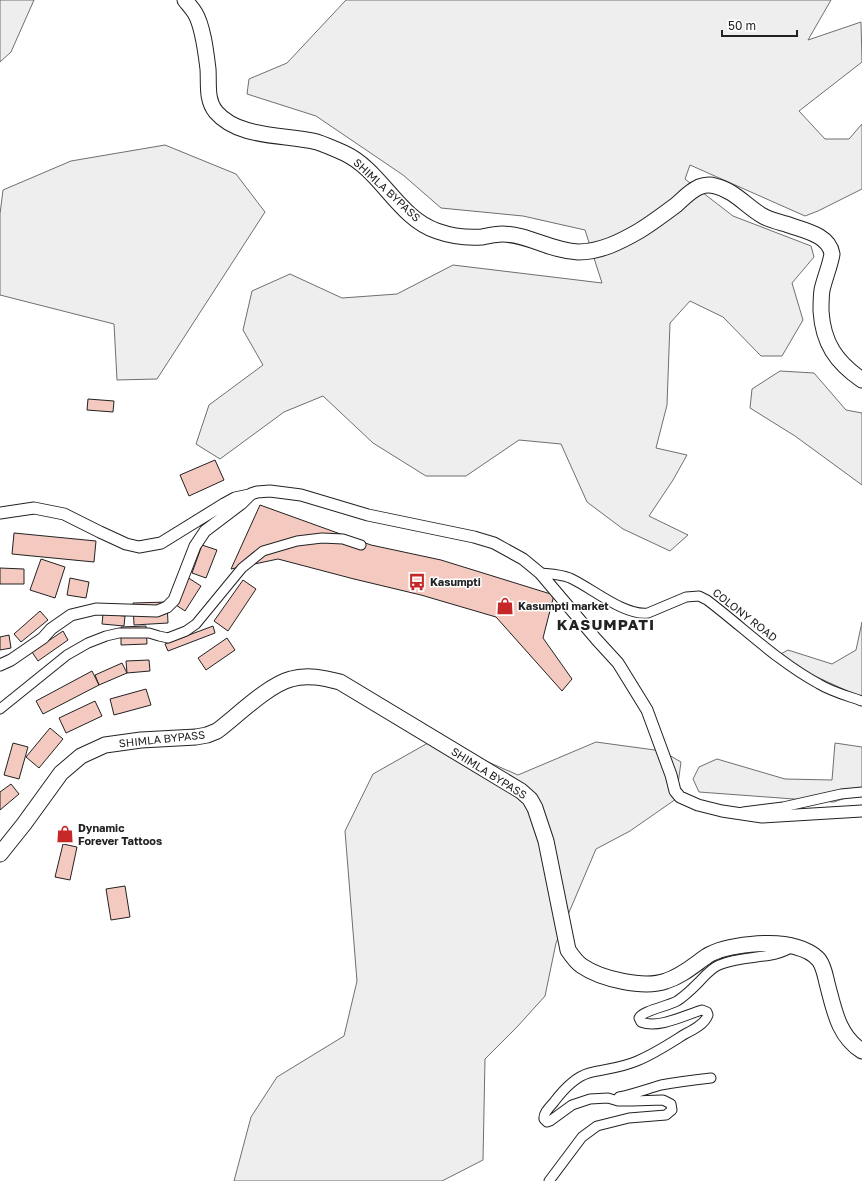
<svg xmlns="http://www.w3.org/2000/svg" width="862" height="1181" font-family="'Golos Text',sans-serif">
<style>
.green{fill:#eee;stroke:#6f6f6f}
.building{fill:#f3c9c0;stroke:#222}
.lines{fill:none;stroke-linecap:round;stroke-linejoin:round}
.minor-casing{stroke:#222;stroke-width:11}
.tertiary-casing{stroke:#222;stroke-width:13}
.trunk-casing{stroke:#222;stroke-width:17}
.minor{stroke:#fff;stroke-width:9}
.tertiary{stroke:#fff;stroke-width:11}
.trunk{stroke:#fff;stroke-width:15}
.labels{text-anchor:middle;stroke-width:3;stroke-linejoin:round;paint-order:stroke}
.street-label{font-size:11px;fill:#222;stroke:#fff}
.poi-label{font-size:11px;font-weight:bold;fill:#222;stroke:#fff;text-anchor:start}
.district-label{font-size:15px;font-weight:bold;letter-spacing:1px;fill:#222;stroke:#fff}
</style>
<rect width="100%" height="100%" fill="#fff"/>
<path class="green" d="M0 0H34L11 52 0 62Z
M346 0H831L808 40 861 22 862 62 799 111 825 139H849L862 124V189L818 211 805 216 690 165 685 179 733 216 811 246 814 257 792 283 803 320 782 356H761L723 317 690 301 670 323 667 405 656 448 687 455 673 480 649 516 688 535 670 551 623 529 587 502 561 444 519 440 466 476H426L373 443 323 396 284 412 220 459 196 444 209 405 263 365 243 330 252 291 290 274 342 298 397 294 453 265 602 283 585 230 523 216 441 208 403 175 316 116 247 94 249 79 287 63Z
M165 145 236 174 265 212 157 379 117 380 114 324 0 295V214L3 190 71 161Z
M780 371 814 373 846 410 862 413V485L795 436 750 408 752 389Z
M862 622V700L856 695 791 665 779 655 788 650 832 664 856 650Z
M435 739 518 775 596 742 662 751 681 762 676 799 630 831 596 849 556 943 545 996 517 1027 485 1059 483 1160 442 1181H234L251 1117 277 1077 344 1036 357 981 345 831 373 774Z
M835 743 862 747V792L834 802 699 792 693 779 699 767 717 759 785 779 832 780Z"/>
<path class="building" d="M88 399 114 401 113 412 87 410Z
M215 460 224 480 189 496 180 475Z
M260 505 371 545 441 560 554 595 543 638 572 679 562 691 496 617 421 595 354 579 278 559 231 569Z
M14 533 96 541 94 562 12 554Z
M202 545 217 550 206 578 192 573Z
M41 559 65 567 55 598 30 590Z
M0 568 24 569V584H0Z
M187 577 201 586 185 611 170 601Z
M70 578 89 582 86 598 67 595Z
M243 580 256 589 228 631 214 621Z
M167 602 168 623 134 625 133 603Z
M40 611 48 620 21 642 14 634Z
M103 614 125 616 124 626 102 624Z
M146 626 147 644 121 645V627Z
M213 626 215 633 168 651 165 644Z
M63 631 68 640 38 661 32 652Z
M9 635 11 648 0 650V637Z
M227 638 235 650 206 670 198 658Z
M149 660 150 671 127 673 126 661Z
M122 663 127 673 99 685 95 675Z
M92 671 99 685 43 714 36 701Z
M146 689 151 705 114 715 110 699Z
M95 701 102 716 66 733 59 718Z
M50 728 63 739 39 768 26 757Z
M13 743 28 747 19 779 4 775Z
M11 784 19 794 0 810V792Z
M63 844 77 847 70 880 55 877Z
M125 886 130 917 111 920 106 889Z"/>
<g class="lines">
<g class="minor-casing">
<path id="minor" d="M540 573C550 574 560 574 570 578 592 588 624 616 648 613L686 597 699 596 707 600C744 628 778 662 819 684 832 692 848 696 862 701
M0 709 67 655 88 643 106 636 119 633H149L159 636 168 638 186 631 196 624 242 568 263 551 297 541 322 538 343 539 361 545
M743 812 783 807 841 794 862 792
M619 1097C634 1094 647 1089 661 1085 678 1082 694 1080 711 1078
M549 1181 582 1137 597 1126 629 1118 666 1115 672 1110 671 1104 663 1100 632 1101H618L608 1098 590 1099 572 1105 550 1121 547 1122 544 1119C543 1113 550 1107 554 1102 563 1090 575 1077 589 1073 605 1069 621 1068 637 1061 654 1054 669 1044 685 1034 693 1030 705 1024 708 1015L707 1012 702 1010C685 1015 659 1029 641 1022L639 1018C642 1011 668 1006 677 1001 685 996 692 989 698 983 705 976 710 969 719 965 735 958 754 958 771 955 778 954 785 951 791 948"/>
</g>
<g class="tertiary-casing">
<path id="tertiary" d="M0 513 34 508 64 514 100 532 126 544 139 547 161 543 224 504 235 498 249 495
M0 665 11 660 43 638 51 629 71 615 96 609 157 611 167 607 174 600 195 546 205 531 242 503 251 494 257 492 270 491 301 495 368 515 474 537 494 543 523 559 540 573 596 639 618 663 647 710 671 775 675 791 680 797 698 805 722 811 762 817 862 811"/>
</g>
<g class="trunk-casing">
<path id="trunk" d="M185 0C188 4 192 8 195 13 203 26 206 53 208 69 209 84 206 100 216 112 239 139 286 134 317 142 326 145 335 149 344 153 381 170 398 218 437 231 451 236 467 238 482 237 489 236 495 234 502 234 528 234 551 251 578 252 600 252 620 242 639 231 652 223 664 214 676 205 683 199 690 191 699 187 704 185 709 184 715 186 734 190 747 207 763 216 770 220 779 222 786 224 802 230 829 234 832 254 830 266 825 277 822 290 821 297 821 304 821 311 823 343 836 362 862 380
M0 854 24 824 61 773 81 756 105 745 141 740 196 737 207 735 217 731C237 716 268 685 291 679 307 674 324 678 340 682L521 791 530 799 535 808 546 841 568 950C572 956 576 962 582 966 601 979 644 989 666 981 682 976 694 965 707 956 726 944 775 940 796 947 804 949 814 954 819 960 824 967 825 975 827 983 834 1009 838 1036 862 1051"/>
</g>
<use href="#minor" class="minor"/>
<use href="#tertiary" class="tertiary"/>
<use href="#trunk" class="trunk"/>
</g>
<defs>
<g id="bus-bare" transform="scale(1.38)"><path d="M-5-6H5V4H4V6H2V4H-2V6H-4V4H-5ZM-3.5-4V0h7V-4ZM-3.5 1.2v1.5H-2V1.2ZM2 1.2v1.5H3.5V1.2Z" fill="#c62828" stroke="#fff" stroke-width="2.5" paint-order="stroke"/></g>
<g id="shop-bare" transform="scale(1.38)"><path d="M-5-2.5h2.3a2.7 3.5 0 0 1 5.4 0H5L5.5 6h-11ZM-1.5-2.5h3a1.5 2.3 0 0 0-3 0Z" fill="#c62828" stroke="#fff" stroke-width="2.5" paint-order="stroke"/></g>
</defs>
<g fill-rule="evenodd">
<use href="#bus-bare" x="417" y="582"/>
<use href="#shop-bare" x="505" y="606"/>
<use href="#shop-bare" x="65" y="834"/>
</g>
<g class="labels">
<g class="street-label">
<text transform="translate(387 190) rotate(43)" y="4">SHIMLA BYPASS</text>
<text transform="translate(745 615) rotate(38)" y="4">COLONY ROAD</text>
<text transform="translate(162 739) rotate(-6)" y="4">SHIMLA BYPASS</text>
<text transform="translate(489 773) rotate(32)" y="4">SHIMLA BYPASS</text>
</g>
<g class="poi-label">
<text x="430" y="586">Kasumpti</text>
<text x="518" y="610">Kasumpti market</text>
<text x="78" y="832">Dynamic<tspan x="78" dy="13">Forever Tattoos</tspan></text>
</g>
<g class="district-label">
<text x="606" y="630">KASUMPATI</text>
</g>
</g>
<path d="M722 30v6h75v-6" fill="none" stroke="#222222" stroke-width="2"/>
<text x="728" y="30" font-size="12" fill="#222222" stroke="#ffffff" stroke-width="3" paint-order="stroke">50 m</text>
</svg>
